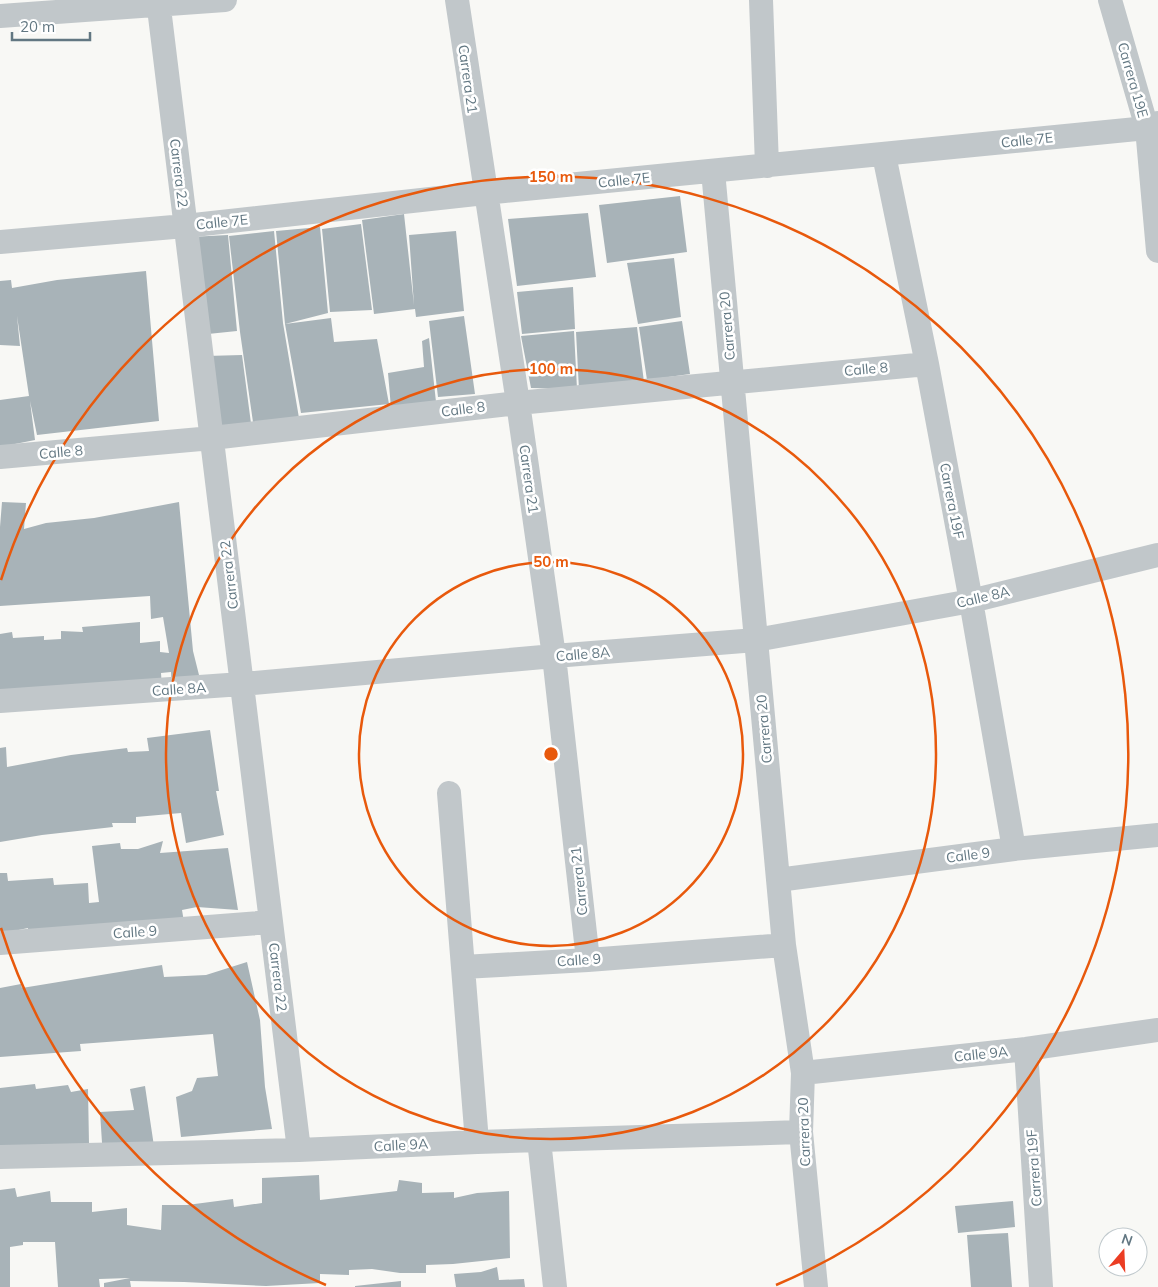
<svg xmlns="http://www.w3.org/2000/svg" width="1158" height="1287" font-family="Mulish,sans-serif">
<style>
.building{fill:#a8b3b8}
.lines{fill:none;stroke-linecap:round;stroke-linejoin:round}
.minor{stroke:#c1c7ca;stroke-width:24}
.ring{fill:none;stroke:#e8590c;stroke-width:2.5}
.labels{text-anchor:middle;stroke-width:5;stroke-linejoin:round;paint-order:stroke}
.street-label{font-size:14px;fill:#627782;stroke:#fff}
.centre{fill:#e8590c;stroke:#fff;stroke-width:2.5}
.ring-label{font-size:15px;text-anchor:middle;font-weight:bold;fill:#e8590c;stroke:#fff;stroke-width:5;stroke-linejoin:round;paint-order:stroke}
</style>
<rect width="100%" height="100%" fill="#f8f8f5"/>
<path class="building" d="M680 196 687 252 607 263 599 205Z
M588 213 596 277 517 286 508 219Z
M404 214 414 305 409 235 456 231 464 311 416 317 415 309 374 314 362 220Z
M361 224 372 310 330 312 322 229Z
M320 227 328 313 285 324 276 231Z
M274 231 283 323 300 424 254 429 240 332 229 236Z
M228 235 237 331 208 334 190 237Z
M674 258 681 317 638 324 627 263Z
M146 271 159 421 37 435 30 401 35 440 0 447V400L29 396 17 316 20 346 0 345V281L11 280 12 288 57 280Z
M573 287 575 329 522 334 517 292Z
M464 316 475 394 438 397 429 321Z
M331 318 334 342 377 339 389 404 301 413 285 324Z
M682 321 690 374 647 380 639 327Z
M637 327 644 382 579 390 576 332Z
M574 331 577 389 531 388 521 336Z
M429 338 436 402 391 408 388 373 424 367 422 341Z
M242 355 252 431 215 434 206 356Z
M2 502 26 503 24 529 46 523 94 518 179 502 193 651 202 687 172 692 171 672 161 673 162 688 0 694V634L12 632 13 638 44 636V640L61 639V631L83 632 82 627 140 622V643L160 641V652L169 653 163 617 151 619 150 596 0 606V527Z
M210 730 219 791H216L224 835 186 843 181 813 136 817V823H112L113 827 42 835 0 842V748L6 747 7 767 71 755 127 748 128 752 149 751 147 738Z
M163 841 160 853 228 848 238 910 197 907 182 910 184 922 27 942 28 928 0 934V873H7L8 881 53 878 54 885 88 883 89 903 99 902 92 846 120 843 121 849H138Z
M247 962 260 1020 265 1087 272 1129 181 1137 176 1097 192 1091 197 1078 218 1076 213 1034 80 1044 81 1051 0 1057V988L21 984 22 988 162 965 164 977 206 975Z
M35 1084 36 1089 68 1085 71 1092 88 1089 89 1144 0 1163V1088Z
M145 1086 155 1153 103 1158 100 1112 134 1110 130 1089Z
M319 1175 320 1200 397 1191 399 1180 422 1183V1193L454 1192V1198L477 1193 509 1191 510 1258 453 1264 426 1265V1273H400L372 1269 349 1270V1275L320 1274V1283L266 1286 184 1282 130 1281 131 1287H104V1283L130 1278 99 1279 100 1287H58L55 1242H23V1245L10 1247V1287H0V1190L15 1188 17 1197 50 1191 51 1202H92V1212L127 1208V1225L161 1230 162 1205H187L233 1199 234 1207 262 1203V1178Z
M1013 1201 1015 1227 958 1233 955 1206Z
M1008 1233 1012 1287H971L967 1235Z
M497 1267 499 1280 524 1279 525 1287H456L454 1274 481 1272Z
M401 1281V1287H355V1286Z"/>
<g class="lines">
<path class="minor" d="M158 0 299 1150
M457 0 518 403 554 656 588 960
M761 0 767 166
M1110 0 1147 128 1158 251
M0 16 225 0
M884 155 927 364 971 601 1014 849
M713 171 784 945 803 1073 801 1132 816 1287
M0 242 185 226 485 193 1147 128 1158 123
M0 457 212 438 518 403 927 364
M0 701 242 684 554 656 756 640 971 601 1158 555
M449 793 477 1142
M778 880 1014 849 1158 835
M0 943 271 922
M463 967 588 960 784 945
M1026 1049 1041 1287
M803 1073 1026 1049 1158 1030
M539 1140 555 1287
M0 1157 299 1150 477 1142 801 1132"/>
</g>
<g class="ring">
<circle cx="551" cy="754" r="192"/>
<circle cx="551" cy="754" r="385"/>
<path d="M326 1285A577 577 0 0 1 1 928M1 580A577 577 0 1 1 776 1285"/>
</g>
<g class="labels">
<g class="street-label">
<text transform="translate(468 79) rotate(82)" y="5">Carrera 21</text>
<text transform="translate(1133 80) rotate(74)" y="5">Carrera 19E</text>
<text transform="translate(1027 140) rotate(-6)" y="5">Calle 7E</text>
<text transform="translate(179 173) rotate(83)" y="5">Carrera 22</text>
<text transform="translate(624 180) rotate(-6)" y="5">Calle 7E</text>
<text transform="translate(222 222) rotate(-6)" y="5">Calle 7E</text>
<text transform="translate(727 326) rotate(-95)" y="5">Carrera 20</text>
<text transform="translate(866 369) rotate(-5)" y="5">Calle 8</text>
<text transform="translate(463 409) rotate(-7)" y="5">Calle 8</text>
<text transform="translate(61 452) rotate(-5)" y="5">Calle 8</text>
<text transform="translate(529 479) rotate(82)" y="5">Carrera 21</text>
<text transform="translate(952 501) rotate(79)" y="5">Carrera 19F</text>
<text transform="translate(229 575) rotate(-97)" y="5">Carrera 22</text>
<text transform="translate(983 597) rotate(-13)" y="5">Calle 8A</text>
<text transform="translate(583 654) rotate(-5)" y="5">Calle 8A</text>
<text transform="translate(179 689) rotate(-4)" y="5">Calle 8A</text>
<text transform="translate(764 729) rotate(-95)" y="5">Carrera 20</text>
<text transform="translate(968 855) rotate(-7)" y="5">Calle 9</text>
<text transform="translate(579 881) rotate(-96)" y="5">Carrera 21</text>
<text transform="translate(135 932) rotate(-4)" y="5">Calle 9</text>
<text transform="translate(579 960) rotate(-4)" y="5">Calle 9</text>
<text transform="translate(278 977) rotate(83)" y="5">Carrera 22</text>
<text transform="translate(981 1054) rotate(-6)" y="5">Calle 9A</text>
<text transform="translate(804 1132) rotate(-92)" y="5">Carrera 20</text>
<text transform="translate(401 1145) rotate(-3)" y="5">Calle 9A</text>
<text transform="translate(1034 1168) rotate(-94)" y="5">Carrera 19F</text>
</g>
</g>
<circle cx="551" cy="754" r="8" class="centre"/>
<g class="ring-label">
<text x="551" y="182">150 m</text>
<text x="551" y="374">100 m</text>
<text x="551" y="567">50 m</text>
</g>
<g transform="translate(1123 1252) rotate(19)"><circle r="24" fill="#ffffff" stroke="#c0c9cd"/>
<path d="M0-4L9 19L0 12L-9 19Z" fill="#eb3d23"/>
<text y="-8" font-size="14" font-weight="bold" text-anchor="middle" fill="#627782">N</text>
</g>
<path d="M12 32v8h78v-8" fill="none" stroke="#627782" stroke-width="2.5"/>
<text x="20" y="32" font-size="15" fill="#627782" stroke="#ffffff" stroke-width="4" paint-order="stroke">20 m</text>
</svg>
